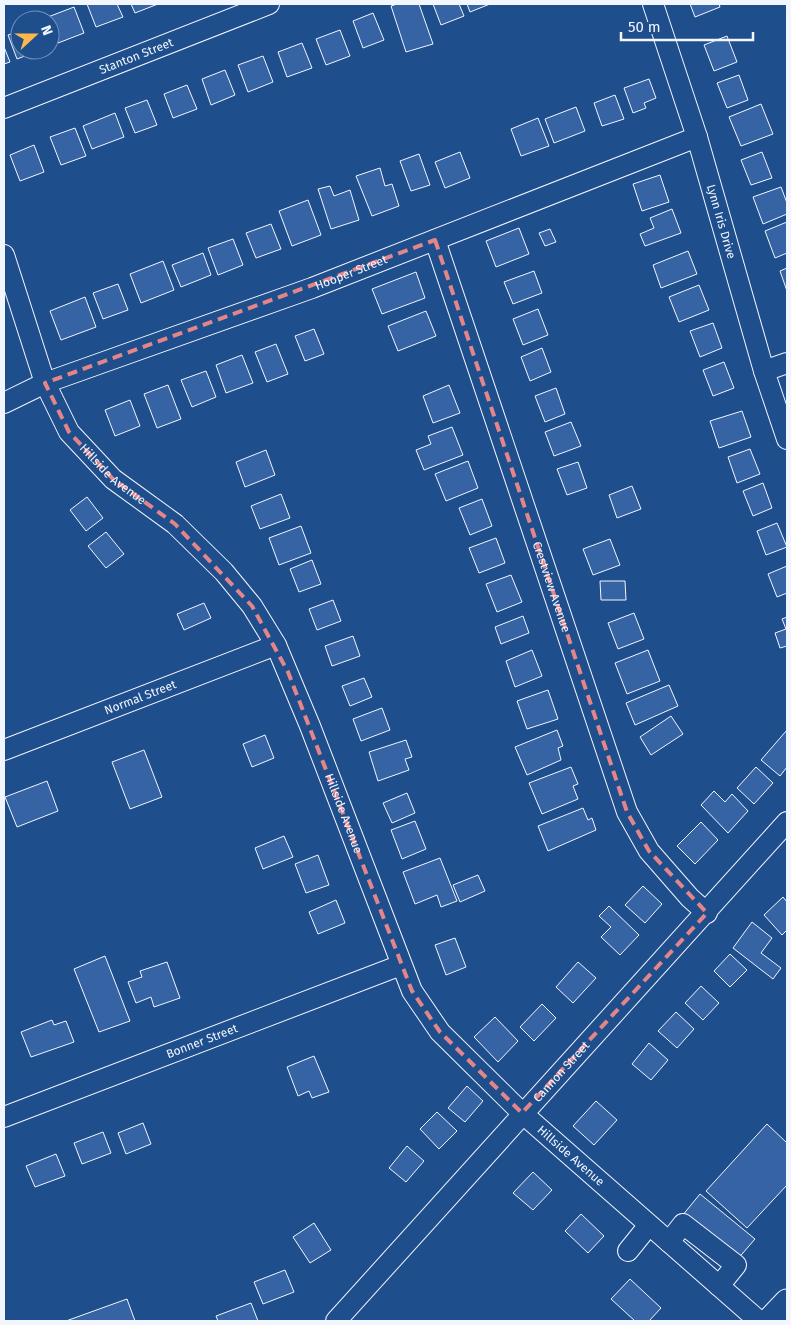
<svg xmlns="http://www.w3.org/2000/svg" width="791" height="1325" font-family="'Fira Sans',sans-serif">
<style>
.building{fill:#3563a3;stroke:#f2f6ff}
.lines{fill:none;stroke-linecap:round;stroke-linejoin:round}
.minor-casing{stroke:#f2f6ff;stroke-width:22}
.major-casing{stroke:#f2f6ff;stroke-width:27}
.minor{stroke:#1f4e8c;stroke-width:20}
.major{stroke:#1f4e8c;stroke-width:25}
.marked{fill:none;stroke:#e38589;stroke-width:4;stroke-dasharray:10 6;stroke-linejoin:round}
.labels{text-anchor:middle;stroke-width:4;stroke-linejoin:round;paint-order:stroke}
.street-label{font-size:12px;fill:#f2f6ff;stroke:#1f4e8c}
</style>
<rect width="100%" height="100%" fill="#1f4e8c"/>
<path class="building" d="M87 4H117L123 17 96 27Z
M131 4H158L135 13Z
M397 4H419L433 44 406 52 391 6Z
M433 4H459L464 16 441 25Z
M467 4H490L470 12Z
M690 4H719L720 7 695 17Z
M74 7 84 33 58 43 48 17Z
M373 13 384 40 363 48 353 21Z
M340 30 350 56 326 65 316 39Z
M20 31V50H41L17 59 8 35Z
M727 36 737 62 714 71 704 45Z
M302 43 312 68 287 77 278 52Z
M4 47 10 62 4 64Z
M263 56 273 82 248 92 238 65Z
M225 70 235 95 211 105 202 79Z
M739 75 748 100 727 108 717 83Z
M649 79 656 98 644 103 646 108 633 113 624 88Z
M187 85 197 109 173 118 164 94Z
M615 95 624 119 602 126 594 103Z
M147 100 157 125 135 133 125 108Z
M761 104 773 134 741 146 729 117Z
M576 107 585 131 554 143 545 119Z
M115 113 124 137 92 149 83 126Z
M538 118 549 146 521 156 511 129Z
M75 128 86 156 61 165 50 137Z
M34 145 44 172 20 181 10 155Z
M460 152 470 178 445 188 435 162Z
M762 152 772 178 751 185 741 160Z
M419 154 430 185 411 191 400 161Z
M380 168 385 186 392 184 399 206 372 216 356 176Z
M660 175 669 202 642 211 633 184Z
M330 186 334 196 350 190 359 220 331 229 318 189Z
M781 187 787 203V214L763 224 753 197Z
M308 200 321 235 292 246 279 211Z
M672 209 681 233 645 246 640 234 654 228 650 218Z
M787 222V253L775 258 765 231Z
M271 224 281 249 256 258 246 233Z
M519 228 529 254 496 267 486 241Z
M550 229 556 242 545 246 539 233Z
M233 239 243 265 218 275 208 248Z
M688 251 697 274 661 288 653 265Z
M203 253 211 275 181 287 172 265Z
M163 261 174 290 141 303 130 274Z
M787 268V291L780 271Z
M534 271 542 293 513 304 504 282Z
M416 272 425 298 382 314 372 289Z
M118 284 128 310 103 319 93 293Z
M699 285 709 310 679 322 669 297Z
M85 297 96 327 61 340 50 311Z
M538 309 548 335 523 345 513 319Z
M426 311 436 336 398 351 388 326Z
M713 323 722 348 700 357 690 331Z
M314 329 324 354 305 361 295 336Z
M276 344 288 374 267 382 255 352Z
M542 348 551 372 530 381 521 357Z
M242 355 253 383 226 393 216 365Z
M724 362 734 388 713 396 703 370Z
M206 371 216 397 192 407 181 380Z
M168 385 181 419 157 428 144 394Z
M449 385 460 413 433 423 423 396Z
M556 388 565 414 545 422 535 396Z
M130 400 140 426 115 436 105 410Z
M742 411 751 437 719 448 710 421Z
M571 422 581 446 554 456 545 432Z
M452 427 463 455 424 470 416 450 431 444 428 436Z
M750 449 760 474 737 483 728 457Z
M266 450 275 475 245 487 236 462Z
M468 461 478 488 446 501 435 474Z
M578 462 587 488 567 495 557 469Z
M763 483 772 508 753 516 743 491Z
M632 486 641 509 617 518 609 495Z
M281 494 290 518 260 529 251 506Z
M87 497 103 518 86 531 70 510Z
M482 499 492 526 470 535 459 508Z
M777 523 787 547 766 555 757 531Z
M301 526 311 553 279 565 269 538Z
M106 532 124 554 106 568 88 546Z
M496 538 505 563 479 573 469 548Z
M610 539 620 565 593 575 583 549Z
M312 560 321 584 299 592 290 569Z
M787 566V593L777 597 768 574Z
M511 575 522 602 497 612 486 584Z
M600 581H625L626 600H601Z
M333 600 341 621 317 630 309 609Z
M204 603 211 618 184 630 177 614Z
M634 613 644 639 618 649 608 623Z
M523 616 529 633 501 644 495 627Z
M787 617V646L780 648 775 633 786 629 782 619Z
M353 636 360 656 332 666 325 646Z
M532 650 542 676 515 687 506 661Z
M648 650 660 681 627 694 615 663Z
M364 678 372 697 350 706 342 686Z
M669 685 678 706 635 725 626 703Z
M548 690 558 719 527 729 517 701Z
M382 708 390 730 361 741 353 719Z
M671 716 683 734 651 755 640 737Z
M557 730 563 746 558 748 561 760 527 775 515 747Z
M787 730V767L780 776 761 760Z
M265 735 274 758 252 767 243 744Z
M406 740 412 757 405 759 409 770 378 781 369 752Z
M144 750 162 797 130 809 112 762Z
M571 767 578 784 573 786 578 799 542 814 529 783Z
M756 767 773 783 754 804 737 788Z
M47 781 58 811 17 827 5 797Z
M714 791 725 802 732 794 748 811 728 833 701 805Z
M407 793 415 813 392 823 383 803Z
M583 808 588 820 592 818 596 830 548 851 538 826Z
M415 821 426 849 402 859 391 830Z
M701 822 718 840 695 864 677 846Z
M284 836 293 857 263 869 255 848Z
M318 855 329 885 306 893 295 864Z
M440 858 457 901 441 907 437 895 415 904 403 872Z
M478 875 485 891 460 902 453 885Z
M643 886 662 904 645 923 625 905Z
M783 897 787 902V930L782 935 764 915Z
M336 900 345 923 318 934 309 912Z
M609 906 639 935 620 955 601 937 611 927 599 916Z
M752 922 772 938 761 953 781 968 773 979 733 948Z
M455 938 466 967 446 975 435 945Z
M730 954 747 970 730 987 714 971Z
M105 956 130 1021 99 1032 74 969Z
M167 962 180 998 154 1007 151 997 136 1003 128 982 142 977 140 971Z
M578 962 596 978 573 1003 556 987Z
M701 986 719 1003 703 1020 685 1003Z
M542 1004 556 1018 534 1041 520 1027Z
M676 1012 694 1029 677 1048 658 1031Z
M495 1017 518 1041 498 1062 474 1037Z
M52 1020 54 1025 66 1021 74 1042 31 1057 21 1032Z
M649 1043 668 1060 651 1080 632 1064Z
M314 1056 329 1092 312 1098 309 1091 298 1096 287 1067Z
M467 1086 483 1101 465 1122 448 1108Z
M596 1101 617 1120 594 1145 573 1126Z
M437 1112 457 1131 439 1149 420 1129Z
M143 1123 151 1144 126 1154 118 1133Z
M767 1124 787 1143V1185L747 1228 706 1191Z
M103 1132 111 1153 82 1164 74 1143Z
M407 1146 424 1161 406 1182 389 1168Z
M56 1154 65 1176 35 1187 26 1166Z
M533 1172 552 1190 533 1210 513 1193Z
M700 1194 755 1239 736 1261 682 1216Z
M581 1214 604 1236 588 1253 565 1231Z
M314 1223 331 1250 310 1263 293 1237Z
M285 1270 294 1292 263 1304 254 1282Z
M630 1279 661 1308 649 1321H635L611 1299Z
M127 1299 135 1321H66Z
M251 1303 258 1321H218L216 1316Z"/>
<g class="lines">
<g class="minor-casing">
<g id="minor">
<path id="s1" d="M653 4 697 137 764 371 787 439"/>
<path id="s2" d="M4 108 269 4"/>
<path id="s3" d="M435 240 627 812 649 851 690 898 707 913"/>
<path id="s4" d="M4 255 45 383 69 432 113 479 175 524 224 572 252 606 276 645 310 726 412 991 440 1032 522 1113 759 1321"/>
<path d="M764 371 787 363"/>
<path id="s5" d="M4 403 45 383 312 288 697 137"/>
<path id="s6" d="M4 750 276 645"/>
<path id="s7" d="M4 1117 401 965"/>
<path d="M669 1242 683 1224 736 1265 719 1286"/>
<path d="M628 1251 649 1225"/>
<path id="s8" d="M336 1321 787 822"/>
</g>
</g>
<g class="major-casing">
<path id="major" d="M769 1321 787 1302"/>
</g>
<use href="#minor" class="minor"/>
<use href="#major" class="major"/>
</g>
<path class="marked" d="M435 240 627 812 649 851 707 913 522 1113 440 1032 412 991 288 672 252 606 175 524 113 479 69 432 45 383Z"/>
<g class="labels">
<g class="street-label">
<text dy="4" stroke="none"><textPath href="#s2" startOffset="142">Stanton Street</textPath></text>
<text dy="4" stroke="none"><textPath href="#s1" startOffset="228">Lynn Iris Drive</textPath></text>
<text dy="4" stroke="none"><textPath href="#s5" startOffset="371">Hooper Street</textPath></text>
<text dy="4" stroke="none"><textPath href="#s4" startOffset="250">Hillside Avenue</textPath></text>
<text dy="4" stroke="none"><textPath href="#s3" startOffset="366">Crestview Avenue</textPath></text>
<text dy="4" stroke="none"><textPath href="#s6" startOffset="146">Normal Street</textPath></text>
<text dy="4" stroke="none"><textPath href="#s4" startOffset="670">Hillside Avenue</textPath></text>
<text dy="4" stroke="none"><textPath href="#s7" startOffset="212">Bonner Street</textPath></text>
<text dy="4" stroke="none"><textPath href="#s8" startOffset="336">Cannon Street</textPath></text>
<text dy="4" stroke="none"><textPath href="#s4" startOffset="1090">Hillside Avenue</textPath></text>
</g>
</g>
<rect width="791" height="1325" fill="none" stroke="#f2f6ff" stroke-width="10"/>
<g transform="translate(35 35) rotate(69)"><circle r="24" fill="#1f4e8c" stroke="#7391ba"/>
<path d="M0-4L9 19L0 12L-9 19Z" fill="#ffb74d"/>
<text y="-8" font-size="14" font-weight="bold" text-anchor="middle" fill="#f2f6ff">N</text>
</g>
<path d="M621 32v8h132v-8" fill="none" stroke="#f2f6ff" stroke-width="2.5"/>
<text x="628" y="32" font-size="15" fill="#f2f6ff" stroke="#1f4e8c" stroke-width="4" paint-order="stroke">50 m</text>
</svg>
